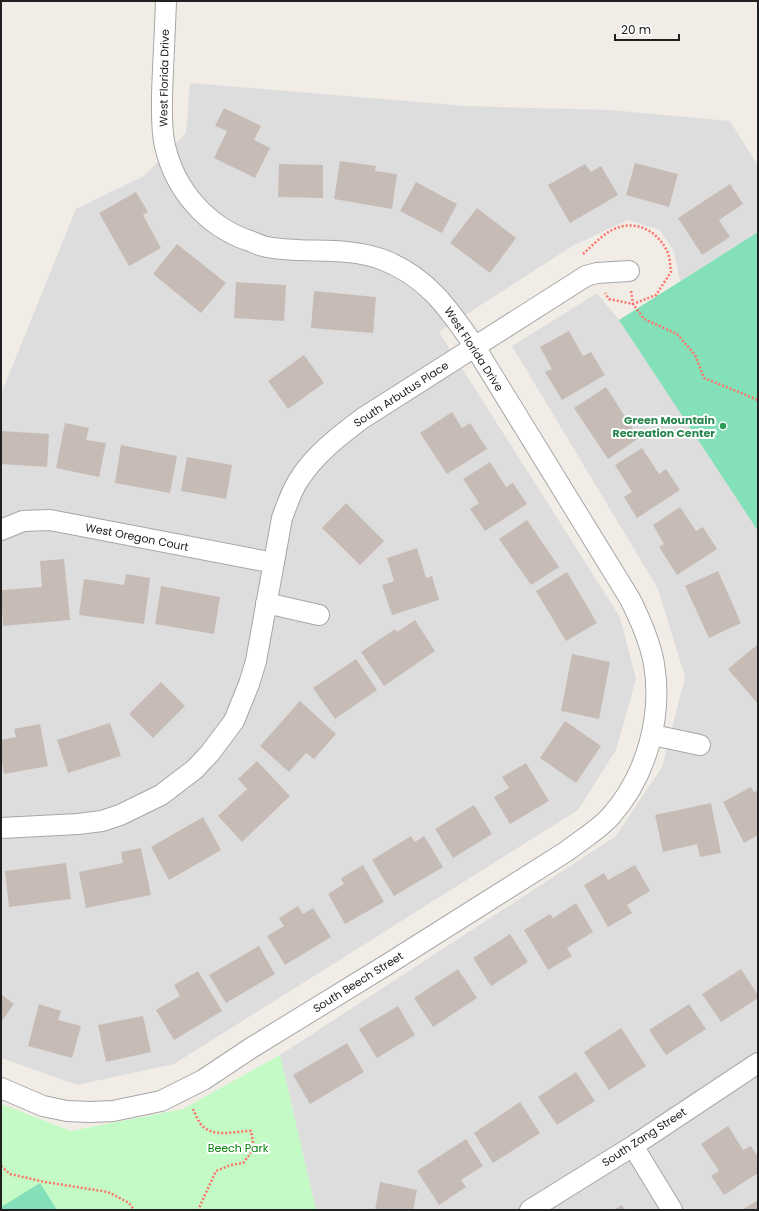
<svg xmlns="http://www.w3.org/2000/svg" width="759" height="1211" font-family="Poppins,sans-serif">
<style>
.residential{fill:#dedddd}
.park{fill:#c4fac5}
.pitch{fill:#84e0b8}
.building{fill:#c6bcb5}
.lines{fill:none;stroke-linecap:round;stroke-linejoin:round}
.street-casing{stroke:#a7a7a7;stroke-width:22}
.path{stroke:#fc746c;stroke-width:2.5;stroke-dasharray:2 2;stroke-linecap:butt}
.street{stroke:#fff;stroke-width:20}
.leisure-dot{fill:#2e9e5b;stroke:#fff;stroke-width:1.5}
.labels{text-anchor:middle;stroke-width:4;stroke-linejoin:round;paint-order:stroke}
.street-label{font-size:11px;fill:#202020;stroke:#fff}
.leisure-label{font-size:11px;font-weight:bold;fill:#27864d;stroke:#fff;text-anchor:end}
.park-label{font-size:11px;fill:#0a820e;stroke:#fff}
</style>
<rect width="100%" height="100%" fill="#f1ede6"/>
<path class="residential" d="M190 83 465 106 610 110 730 121 758 166V232L680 281 674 252 660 230 628 220 574 245 439 332 620 617 636 679 616 750 578 810 174 1064 77 1085 1 1058V394L76 209 144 176 186 133Z
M597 293 619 320 758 531V1210H316L280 1055 616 836 662 767 685 677 658 589 512 346Z"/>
<path class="park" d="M280 1055 316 1210H1V1104L71 1131 183 1109Z"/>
<path class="pitch" d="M758 232V531L619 320Z
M40 1183 57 1210H1V1207Z"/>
<path class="building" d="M224 108 261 126 254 140 270 148 255 178 214 158 227 131 215 126Z
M340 161 376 166 375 171 397 174 392 209 334 199Z
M635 163 678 174 669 207 626 195Z
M279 164 323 165V198L278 197Z
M585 164 591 172 601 166 618 195 570 223 548 185Z
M416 182 457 204 442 233 400 211Z
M730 184 743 204 719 220 730 237 702 255 678 218Z
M136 192 148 212 143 215 161 248 129 266 99 213Z
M477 208 516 238 490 273 450 243Z
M177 244 226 283 201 313 153 274Z
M236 282 286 285 284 321 234 318Z
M314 291 376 297 373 333 311 328Z
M569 331 583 356 591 352 605 375 562 400 545 372 552 369 540 347Z
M304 355 324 383 288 409 268 381Z
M606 387 639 438 608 459 574 408Z
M452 412 462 428 470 423 487 449 447 474 420 433Z
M65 423 89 428 86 440 106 443 99 477 56 468Z
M1 431 49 434 47 467 1 464Z
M121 445 177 456 170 493 115 483Z
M642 448 659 474 666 469 680 490 637 518 624 497 632 492 615 465Z
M187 457 232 465 226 499 181 491Z
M490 462 506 487 513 483 527 504 485 531 470 509 479 503 463 479Z
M346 503 384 541 360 565 322 528Z
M680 507 696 531 703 527 717 549 677 575 659 547 664 544 653 525Z
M527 520 559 567 531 585 499 539Z
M417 548 426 578 432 576 439 600 392 615 382 585 394 581 387 558Z
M64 559 70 620 3 626 1 590 42 587 40 561Z
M718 571 741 623 709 638 685 586Z
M567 572 597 623 566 641 536 591Z
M126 574 150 578 144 624 79 615 84 579 124 585Z
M161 586 220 597 214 634 155 624Z
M415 620 435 651 384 686 361 652 395 629 397 632Z
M758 644V704L728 669Z
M572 654 610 662 599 719 561 711Z
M356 659 377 690 335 719 313 688Z
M161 682 185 706 153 738 129 714Z
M300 701 336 734 314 759 306 753 289 772 260 746Z
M565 721 601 746 576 783 540 758Z
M110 723 121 756 68 773 57 740Z
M40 724 48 766 4 774 1 756V740L16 737 14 729Z
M257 761 290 796 242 842 218 816 247 789 238 779Z
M526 763 549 801 510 824 494 797 509 788 502 777Z
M751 787 754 792 758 790V835L744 843 723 802Z
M711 803 721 853 700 857 697 844 663 852 655 815Z
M474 805 492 834 453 858 435 829Z
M203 817 221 850 169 880 151 847Z
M411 836 415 842 424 836 443 867 394 896 372 860Z
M141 848 151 895 86 908 79 872 123 863 121 852Z
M66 863 71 899 9 907 5 871Z
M363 865 384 902 345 924 328 894 344 884 341 878Z
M635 865 650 891 627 905 632 913 608 927 584 885 604 873 608 880Z
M576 903 593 932 567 948 572 956 548 970 524 930 550 914 553 918Z
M298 906 303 914 313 908 331 937 285 965 267 936 284 926 279 918Z
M510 934 528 962 491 986 473 958Z
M259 946 275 974 226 1003 209 975Z
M458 969 477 998 433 1027 414 998Z
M741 969 758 995V998L721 1022 702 994Z
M198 971 222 1011 174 1040 156 1010 180 996 174 985Z
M1 994 14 1004 1 1022Z
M39 1004 61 1011 58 1020 81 1026 72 1058 28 1046Z
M689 1004 706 1029 666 1055 649 1030Z
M398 1006 415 1035 377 1058 359 1029Z
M143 1016 151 1052 106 1062 98 1025Z
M621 1028 646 1066 609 1090 584 1052Z
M347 1043 364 1072 310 1104 293 1075Z
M576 1072 595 1101 557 1125 538 1097Z
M520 1102 540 1133 493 1163 474 1133Z
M728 1126 743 1150 751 1146 758 1157V1173L724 1195 711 1176 719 1171 701 1144Z
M466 1139 483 1166 461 1180 466 1187 439 1205 417 1171Z
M380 1182 417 1190 413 1210H375Z
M758 1200V1210H742Z
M622 1205 625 1210H613Z"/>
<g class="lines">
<g class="street-casing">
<path id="street" d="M1 530 23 521 50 520 274 563
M266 603 319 615
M653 735 700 745
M1 828 78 824 102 821 120 815 161 795 195 769 210 753 234 721 249 684 256 661 282 518C287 505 291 492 298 481 314 455 339 436 363 418L586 276 597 273 629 271
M1 1088 43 1106 67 1111 90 1112 113 1111 161 1101 203 1080 251 1048 388 964 567 851C581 840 598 830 610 817 646 777 663 717 654 664 650 641 640 619 630 599L475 347C449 309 427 276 381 259 344 246 305 254 267 247 261 246 255 243 250 241 207 227 175 190 165 146 161 129 162 112 162 95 163 64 165 32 166 1
M633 1146 672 1210
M530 1210 633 1146 758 1063"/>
</g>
<path class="path" d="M583 254C592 246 601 236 612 230 634 219 656 229 667 251 670 256 670 266 671 272L656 295 633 304 609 299 605 293
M631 291 633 304 644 319 677 334 695 355 704 378 758 400
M193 1109C195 1113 197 1119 200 1123 211 1139 234 1131 251 1131L254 1149 243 1163 231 1165 216 1171 198 1210
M1 1166 10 1174 45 1182 108 1192 129 1203 134 1210"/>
<use href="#street" class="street"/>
</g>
<circle class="leisure-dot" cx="723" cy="426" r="4"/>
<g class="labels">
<g class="street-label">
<text transform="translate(164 78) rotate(-89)" y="4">West Florida Drive</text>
<text transform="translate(474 349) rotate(57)" y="4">West Florida Drive</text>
<text transform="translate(401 394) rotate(-33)" y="4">South Arbutus Place</text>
<text transform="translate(137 537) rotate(11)" y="4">West Oregon Court</text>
<text transform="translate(358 982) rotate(-32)" y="4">South Beech Street</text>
<text transform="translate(644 1137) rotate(-33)" y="4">South Zang Street</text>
</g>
<g class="leisure-label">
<text x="715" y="424">Green Mountain<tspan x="715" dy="13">Recreation Center</tspan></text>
</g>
<g class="park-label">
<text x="238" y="1152">Beech Park</text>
</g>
</g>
<rect width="759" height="1211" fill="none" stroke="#202020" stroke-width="4"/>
<path d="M615 34v6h64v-6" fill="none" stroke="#202020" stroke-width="2"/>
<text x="621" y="34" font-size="12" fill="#202020" stroke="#ffffff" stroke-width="3" paint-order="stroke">20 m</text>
</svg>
